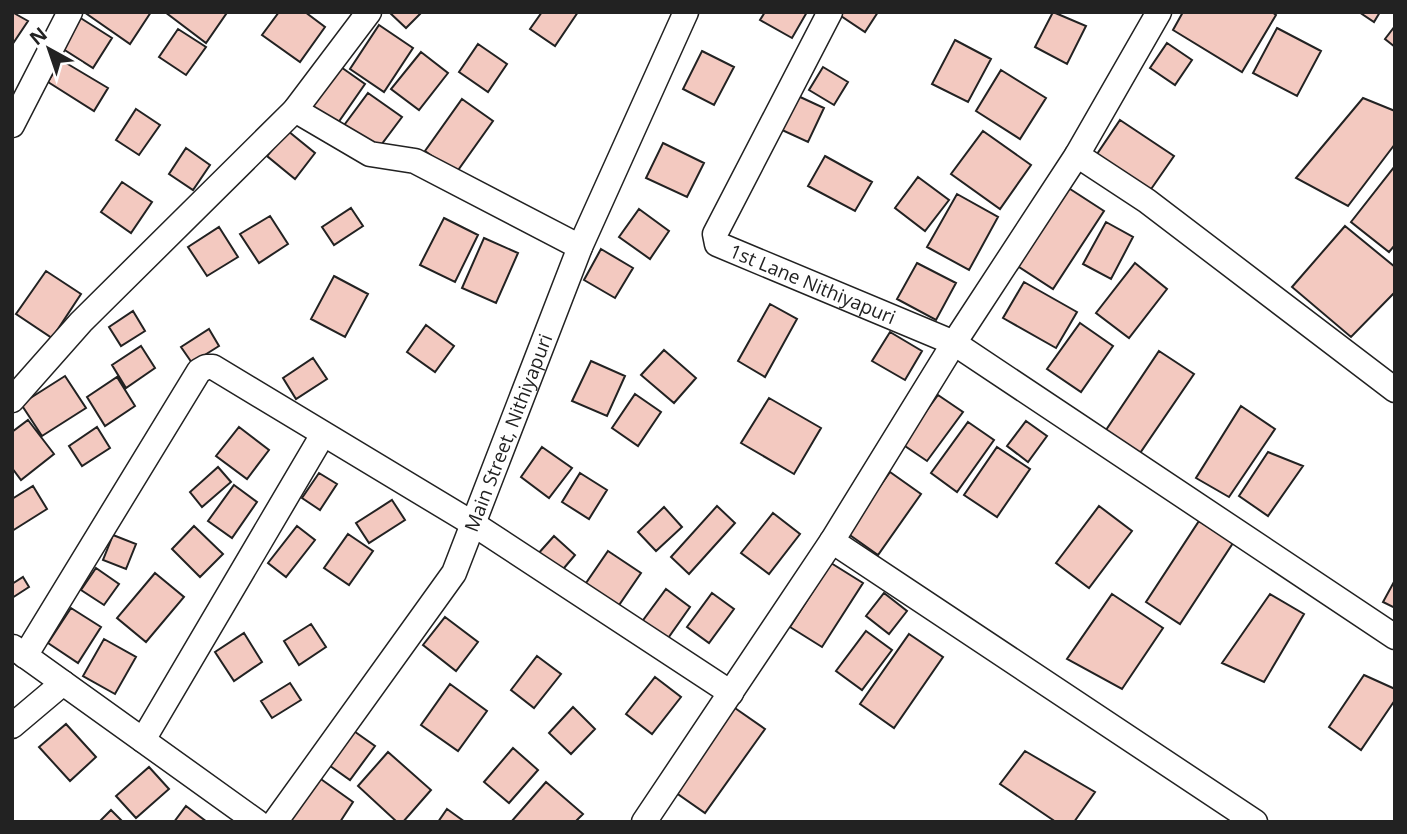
<svg xmlns="http://www.w3.org/2000/svg" width="1407" height="834" font-family="'Open Sans',sans-serif">
<style>
.building{fill:#f3c9c0;stroke:#222;stroke-width:2}
.lines{fill:none;stroke-linecap:round;stroke-linejoin:round}
.street-casing{stroke:#222;stroke-width:27}
.street{stroke:#fff;stroke-width:24}
.labels{text-anchor:middle;stroke-width:5;stroke-linejoin:round;paint-order:stroke}
.street-label{font-size:19px;fill:#222;stroke:#fff}
</style>
<rect width="100%" height="100%" fill="#fff"/>
<path class="building" d="M12 12 28 21 12 45Z
M84 12H151L130 44Z
M165 12H224L226 14 206 43Z
M279 12H305L325 27 300 62 262 35Z
M389 12H422L406 28Z
M542 12H578L555 46 530 29Z
M765 12H807L792 38 760 20Z
M835 12H878L865 32Z
M1053 12 1086 26 1067 64 1035 47Z
M1183 12H1272L1276 15 1242 72 1173 30Z
M1359 12H1380L1374 22Z
M79 17 112 38 93 68 60 47Z
M379 25 413 48 384 92 350 69Z
M1395 26V47L1385 39Z
M1277 28 1321 51 1297 96 1253 73Z
M178 29 206 47 186 75 159 57Z
M955 40 991 59 968 102 932 84Z
M1167 43 1192 60 1175 85 1150 68Z
M478 44 507 64 488 92 459 72Z
M702 51 734 67 714 105 683 89Z
M421 52 448 73 419 110 391 89Z
M61 60 108 88 94 111 48 82Z
M338 65 365 84 333 130 306 111Z
M823 67 848 82 834 105 809 90Z
M1001 70 1046 98 1020 139 976 111Z
M368 93 402 117 375 153 342 128Z
M798 96 824 108 808 142 782 130Z
M1363 98 1395 111V144L1348 206 1296 178Z
M462 99 493 121 456 173 425 151Z
M136 109 160 125 139 155 116 140Z
M1120 120 1174 156 1147 195 1093 160Z
M288 131 315 153 295 179 267 156Z
M983 131 1031 165 1000 209 951 174Z
M663 143 704 163 687 197 646 178Z
M186 148 210 165 193 190 169 174Z
M825 156 872 182 855 211 808 186Z
M1395 166V245L1389 252 1351 222Z
M918 177 949 200 925 231 895 208Z
M122 182 152 202 131 233 101 212Z
M1067 187 1104 211 1053 289 1016 265Z
M957 194 998 217 969 270 927 247Z
M351 208 363 226 334 245 322 227Z
M639 209 669 231 650 259 619 237Z
M270 216 288 244 259 263 240 234Z
M444 218 478 235 455 282 420 265Z
M1106 222 1133 237 1111 279 1083 264Z
M1345 226 1395 267V292L1351 337 1292 287Z
M219 227 238 257 207 276 188 247Z
M484 238 518 253 496 303 462 288Z
M601 249 633 268 615 298 584 280Z
M917 263 956 283 936 320 897 299Z
M1135 263 1167 289 1129 338 1096 313Z
M46 271 81 294 52 338 16 314Z
M334 276 368 294 345 337 311 319Z
M1024 282 1077 312 1056 348 1003 318Z
M770 304 797 319 765 377 738 361Z
M133 311 145 331 121 346 109 327Z
M1080 323 1113 346 1081 392 1047 369Z
M426 325 454 346 435 372 407 352Z
M209 329 219 346 192 363 181 347Z
M890 332 922 351 905 380 872 361Z
M141 346 155 368 126 388 112 365Z
M664 350 696 378 674 403 641 375Z
M1159 351 1194 374 1138 456 1104 433Z
M313 358 327 379 296 399 283 378Z
M591 361 625 376 607 416 572 401Z
M65 376 86 408 42 436 21 404Z
M117 377 135 406 105 426 87 397Z
M635 394 661 412 638 446 612 428Z
M938 395 963 412 927 461 902 444Z
M769 398 821 428 794 474 741 443Z
M1241 406 1275 429 1229 497 1196 478Z
M28 420 54 454 21 480 12 468V432Z
M1026 421 1047 436 1028 462 1007 446Z
M968 422 994 440 957 492 931 473Z
M97 427 110 448 82 466 69 446Z
M239 427 269 450 247 479 216 456Z
M542 447 572 468 549 498 521 477Z
M997 447 1030 469 997 517 964 495Z
M1268 452 1303 466 1268 516 1239 496Z
M218 467 231 482 202 507 190 492Z
M890 472 921 494 878 555 847 533Z
M319 473 337 484 320 510 302 498Z
M580 473 607 490 589 519 562 502Z
M234 485 257 502 232 538 208 521Z
M33 486 47 509 12 531V499Z
M392 500 405 520 369 543 356 523Z
M717 506 735 523 689 574 671 557Z
M1099 506 1132 531 1089 588 1056 563Z
M664 507 682 527 656 551 638 532Z
M773 513 800 534 769 574 741 553Z
M1199 521 1233 543 1180 624 1146 602Z
M194 526 223 554 200 577 172 549Z
M297 526 315 540 286 577 268 563Z
M348 534 373 551 349 585 324 568Z
M113 535 136 544 126 569 103 560Z
M554 536 575 555 559 574 537 555Z
M608 551 641 573 617 608 584 586Z
M831 563 863 583 822 647 790 627Z
M96 568 119 584 104 605 81 590Z
M155 573 184 597 146 642 117 618Z
M23 577 29 587 12 598V584Z
M1395 580V608L1383 602Z
M666 589 690 607 666 641 641 623Z
M712 593 734 609 709 643 687 627Z
M884 593 907 611 889 634 866 616Z
M1112 594 1163 628 1122 689 1067 659Z
M1270 594 1304 614 1264 682 1222 663Z
M71 608 101 627 78 663 48 643Z
M445 617 478 642 456 671 423 645Z
M311 624 326 647 299 665 284 641Z
M866 631 892 650 862 690 836 671Z
M244 633 262 662 234 681 215 652Z
M909 634 943 657 894 728 860 704Z
M104 639 136 657 115 694 83 676Z
M537 656 561 674 534 708 511 690Z
M1364 675 1395 689V700L1361 750 1329 727Z
M655 677 681 697 652 734 626 714Z
M290 683 301 700 272 718 261 701Z
M450 684 487 711 458 751 421 725Z
M732 706 765 729 705 813 672 790Z
M573 707 595 729 571 754 549 733Z
M66 724 96 757 70 781 39 747Z
M351 729 375 746 350 780 326 763Z
M513 748 538 770 509 803 484 782Z
M1025 751 1095 792 1074 822H1056L1000 784Z
M388 752 431 790 403 822H397L358 786Z
M149 767 169 789 136 818 116 796Z
M318 777 353 802 340 822H287Z
M546 782 583 814 575 822H511Z
M186 806 207 822H174Z
M447 809 465 822H438Z
M111 810 123 822H99Z"/>
<g class="lines">
<g class="street-casing">
<g id="street">
<path id="s1" d="M830 12 715 234 717 244 954 343 1395 637"/>
<path d="M295 110 370 154 415 161 580 247"/>
<path d="M12 125 70 12"/>
<path d="M1077 155 1147 201 1395 390"/>
<path d="M12 400 81 322 295 110 369 12"/>
<path d="M832 541 1255 822"/>
<path d="M13 647 257 822"/>
<path d="M25 656 199 371 206 367H213L475 525 731 693"/>
<path d="M12 726 63 683"/>
<path d="M143 740 322 436"/>
<path id="s2" d="M275 822 454 573 580 247 686 12"/>
<path d="M644 822 832 541 954 343 1077 155 1159 12"/>
</g>
</g>
<use href="#street" class="street"/>
</g>
<g class="labels">
<g class="street-label">
<text dy="7" stroke="none"><textPath href="#s1" startOffset="364">1st Lane Nithiyapuri</textPath></text>
<text dy="7" stroke="none"><textPath href="#s2" startOffset="457">Main Street, Nithiyapuri</textPath></text>
</g>
</g>
<rect width="1407" height="834" fill="none" stroke="#222222" stroke-width="28"/>
<g transform="translate(49 49) rotate(320)" stroke="#ffffff" stroke-width="5" paint-order="stroke">
<path d="M0-5L12 26L0 18L-12 26Z" fill="#222222"/>
<text y="-10" font-size="19" font-weight="bold" text-anchor="middle" fill="#222222">N</text>
</g>
</svg>
